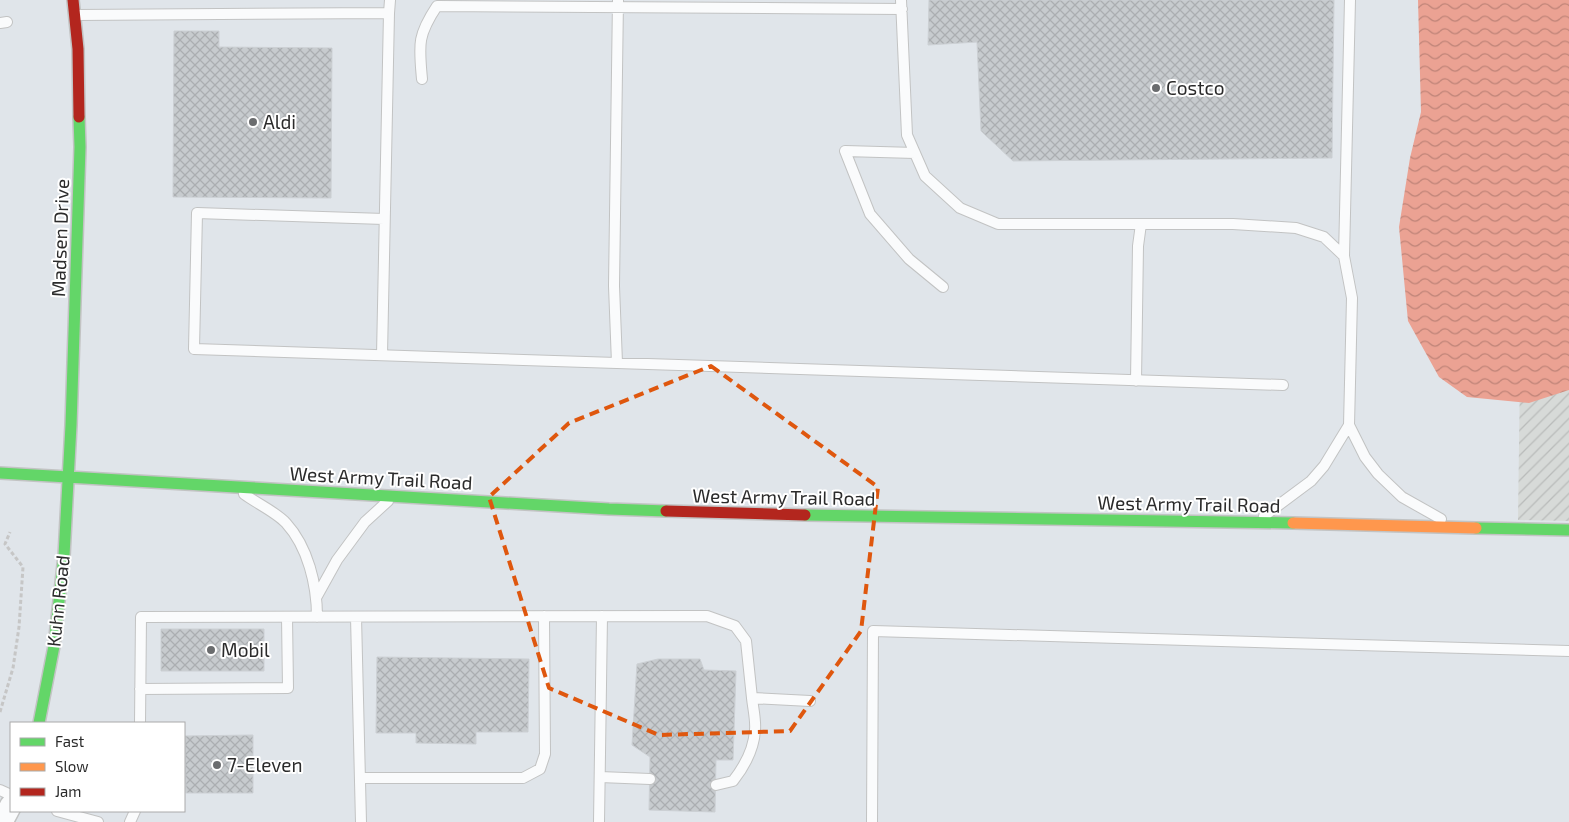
<svg xmlns="http://www.w3.org/2000/svg" width="1569" height="822" font-family="'Exo 2',sans-serif">
<style>
.industrial{fill:url(#industrial-furrows)}
.water{fill:url(#water-waves)}
.building{fill:url(#building-cross-hatch);stroke:#ccd0d4}
.lines{fill:none;stroke-linecap:round;stroke-linejoin:round}
.lane-casing{stroke:#c2c3c3;stroke-width:12}
.street-casing{stroke:#c2c3c3;stroke-width:24}
.fast-casing{stroke:#c2c3c3;stroke-width:14}
.slow-casing{stroke:#c2c3c3;stroke-width:14}
.jam-casing{stroke:#c2c3c3;stroke-width:14}
.path{stroke:#c6c6c6;stroke-width:3;stroke-dasharray:4 2.5;stroke-linecap:butt}
.lane{stroke:#fafbfc;stroke-width:10}
.street{stroke:#fafbfc;stroke-width:21}
.fast{stroke:#63d668;stroke-width:11}
.slow{stroke:#ff974d;stroke-width:11}
.jam{stroke:#b3261e;stroke-width:11}
.marked{fill:none;stroke:#df570e;stroke-width:4;stroke-dasharray:10 6;stroke-linejoin:round}
.poi-dot{fill:#6a6c6e;stroke:#fff;stroke-width:2}
.labels{text-anchor:middle;stroke-width:4;stroke-linejoin:round;paint-order:stroke}
.poi-label{font-size:19px;fill:#2b2b2b;stroke:#fff;text-anchor:start}
.street-label{font-size:19px;fill:#2b2b2b;stroke:#fff}
</style>
<defs>
<pattern id="industrial-furrows" width="10" height="10" patternUnits="userSpaceOnUse" patternTransform="scale(1.25)"><rect width="10" height="10" fill="#d7dad8"/><path d="M-1 1l2-2M0 10L10 0M9 11l2-2" fill="none" stroke="#b9bbba"/></pattern>
<pattern id="water-waves" width="16" height="10" patternUnits="userSpaceOnUse" patternTransform="scale(1.25)"><rect width="16" height="10" fill="#eba293"/><path d="M0 5q4-4 8 0t8 0" fill="none" stroke="#bf8478"/></pattern>
<pattern id="building-cross-hatch" width="8" height="8" patternUnits="userSpaceOnUse" patternTransform="scale(1.25)"><rect width="8" height="8" fill="#c7cbce"/><path d="M0 0l8 8M0 8l8-8" fill="none" stroke="#abaeb1"/></pattern>
</defs>
<rect width="100%" height="100%" fill="#e0e5ea"/>
<path class="industrial" d="M1525 0H1569V521L1518 520Z"/>
<path class="water" d="M1418 0H1569V390L1529 403 1467 397 1439 377 1408 321 1399 227 1410 158 1421 112Z"/>
<path class="building" d="M929 0H1334L1332 158 1013 161 981 131 977 42 928 45Z
M174 31H219V47L332 48 331 198 173 197Z
M161 629H264V671H161Z
M377 657 529 659 528 732H476V744L416 743V733H376Z
M658 659H700L704 670 736 671 733 760H716L715 812 649 810 650 757 632 745 637 664Z
M253 735V793H186L185 736Z"/>
<g class="lines">
<g class="lane-casing">
<path id="lane" d="M901 0 907 135 925 176 960 208 998 224H1233L1296 228 1324 237 1344 256 1352 298 1349 425 1365 457 1378 474 1402 497 1441 519
M76 15 389 13 390 0
M0 23 7 22
M422 79C419 45 417 36 437 6L902 9
M915 153 845 151 870 214 909 259 943 287
M384 219 197 213 194 349 1283 385
M1344 256 1350 0
M382 355 389 13
M617 363 614 286 618 0
M1136 381 1138 246 1141 224
M244 494C256 503 276 512 286 523 308 547 317 585 317 617
M1264 516 1311 481 1324 466 1349 425
M317 596 337 560 365 522 388 501
M356 617 361 822
M140 689 288 688 287 617
M140 723 141 617 707 616 735 626 746 641 752 698 810 701
M600 777 650 779
M360 778H523L540 769 545 754 544 616
M716 785 733 781C744 767 754 748 755 730 756 720 753 708 752 698
M0 790 11 795
M57 811 98 822
M130 822 135 811
M599 822 602 616
M872 822 873 631 1569 651"/>
</g>
<g class="street-casing">
<path id="street" d="M2 822 11 805"/>
</g>
<g class="fast-casing">
<path id="fast" d="M0 473 609 509 666 511
M805 515 1293 523
M1476 528 1569 530
M39 723 54 646 64 556 71 425 80 147 79 117"/>
</g>
<g class="slow-casing">
<path id="slow" d="M1293 523 1476 528"/>
</g>
<g class="jam-casing">
<path id="jam" d="M73 0 78 49 79 117
M666 511 805 515"/>
</g>
<path class="path" d="M0 712 13 668 19 627 23 567 5 544 10 532"/>
<use href="#lane" class="lane"/>
<use href="#street" class="street"/>
<use href="#fast" class="fast"/>
<use href="#slow" class="slow"/>
<use href="#jam" class="jam"/>
</g>
<path class="marked" d="M711 366 878 487 861 631 790 731 659 735 549 688 489 497 569 423Z"/>
<g class="poi-dot">
<circle cx="1156" cy="88" r="5"/>
<circle cx="253" cy="122" r="5"/>
<circle cx="211" cy="650" r="5"/>
<circle cx="217" cy="765" r="5"/>
</g>
<g class="labels">
<g class="poi-label">
<text x="1166" y="95">Costco</text>
<text x="263" y="129">Aldi</text>
<text x="221" y="657">Mobil</text>
<text x="227" y="772">7-Eleven</text>
</g>
<g class="street-label">
<text transform="translate(60 238) rotate(-88)" y="7">Madsen Drive</text>
<text transform="translate(381 478) rotate(3)" y="7">West Army Trail Road</text>
<text transform="translate(784 497) rotate(1)" y="7">West Army Trail Road</text>
<text transform="translate(1189 504) rotate(1)" y="7">West Army Trail Road</text>
<text transform="translate(58 601) rotate(-84)" y="7">Kuhn Road</text>
</g>
</g>
<rect x="10" y="722" width="175" height="90" fill="#ffffff" stroke="#aaaaaa"/>
<rect x="20" y="738" width="25" height="8" fill="#63d668" stroke="#aaaaaa"/>
<text x="55" y="747" font-size="15" fill="#2b2b2b">Fast</text>
<rect x="20" y="763" width="25" height="8" fill="#ff974d" stroke="#aaaaaa"/>
<text x="55" y="772" font-size="15" fill="#2b2b2b">Slow</text>
<rect x="20" y="788" width="25" height="8" fill="#b3261e" stroke="#aaaaaa"/>
<text x="55" y="797" font-size="15" fill="#2b2b2b">Jam</text>
</svg>
